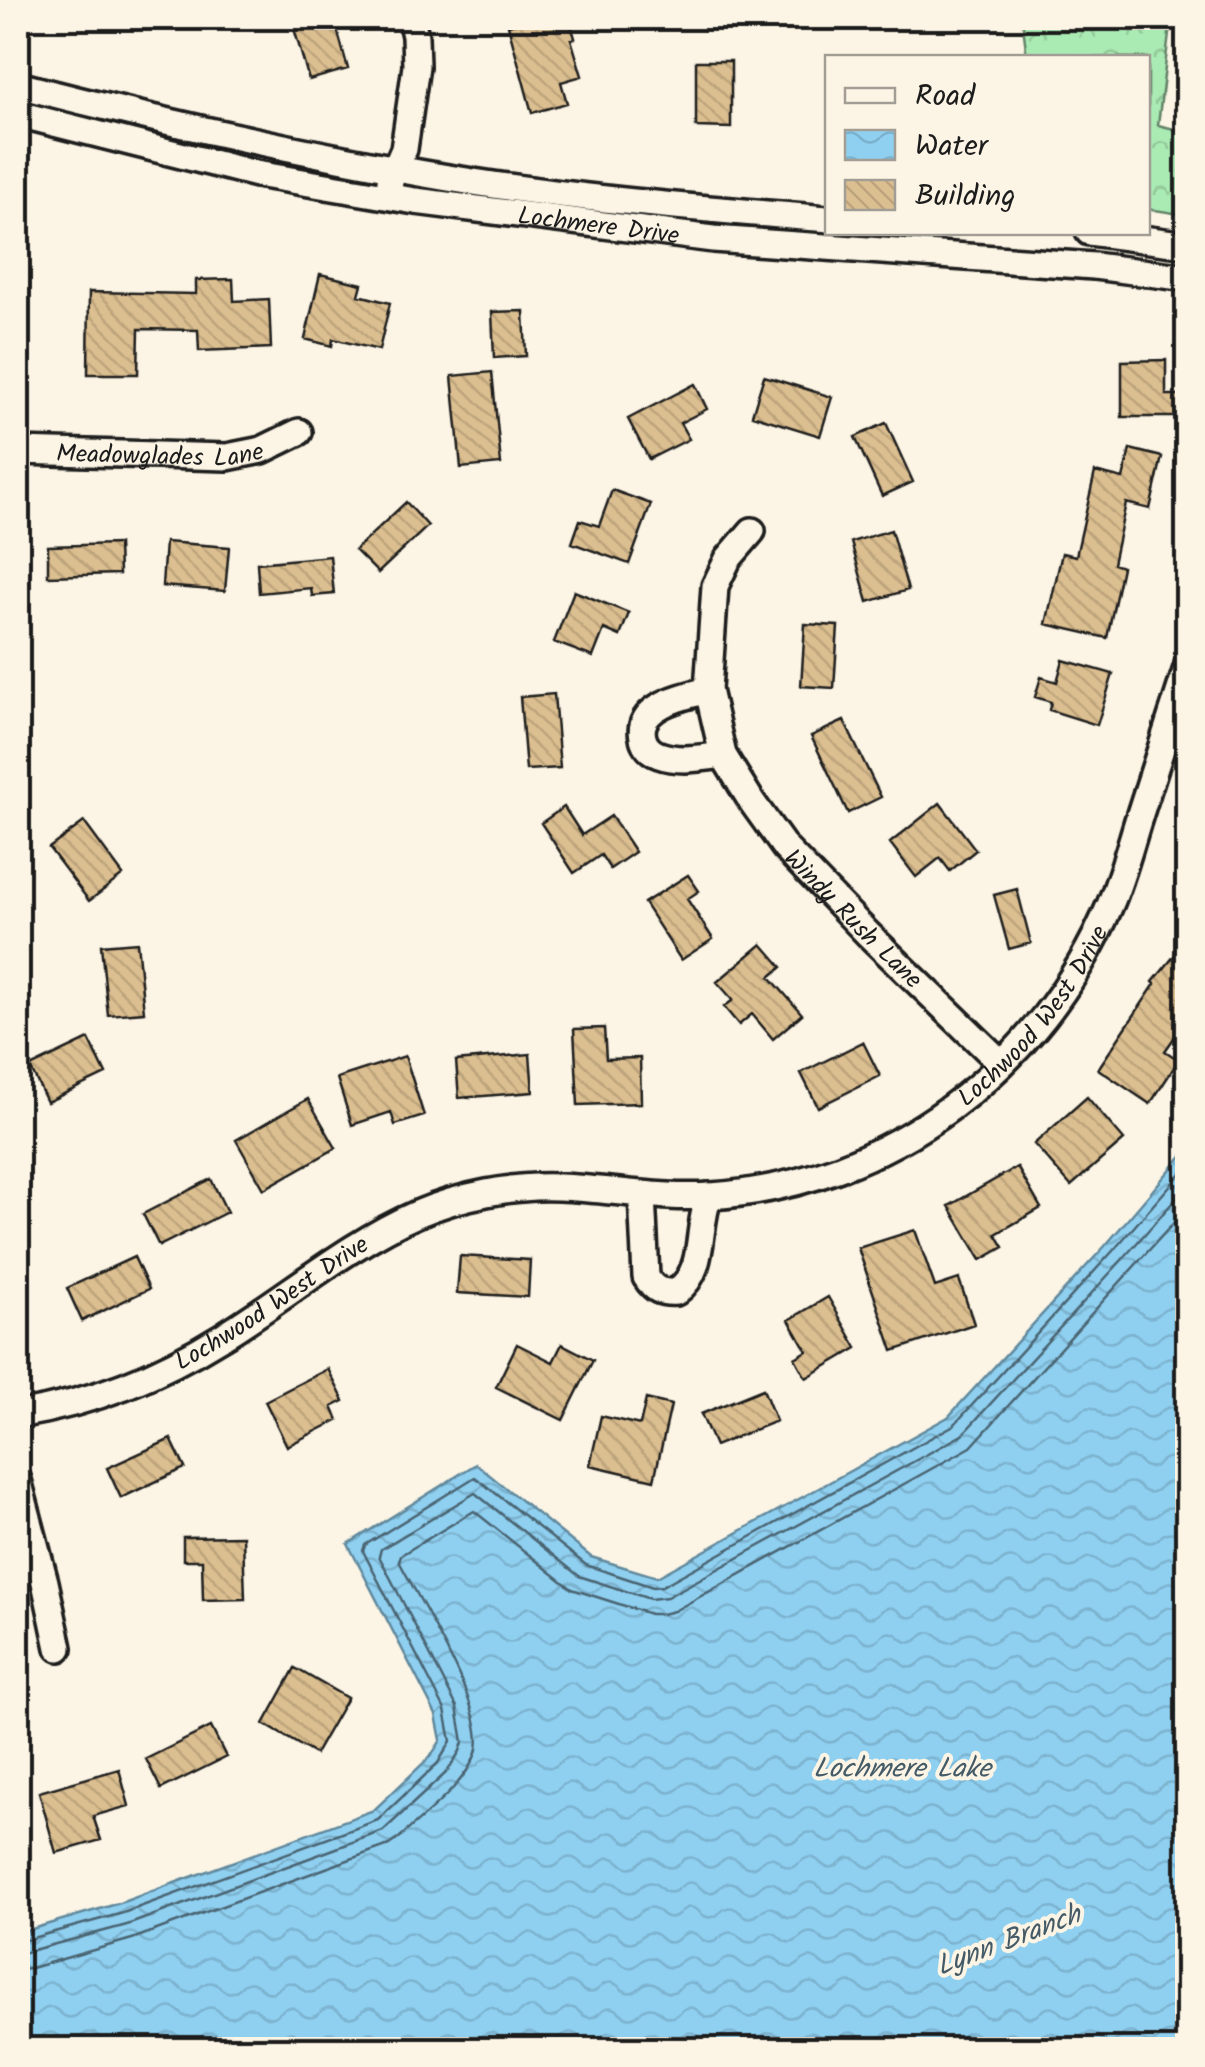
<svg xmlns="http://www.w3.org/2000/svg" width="1205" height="2067" font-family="Kalam,sans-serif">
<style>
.forest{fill:url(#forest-crowns);stroke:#638368;stroke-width:2.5}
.water{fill:url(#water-waves);stroke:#61889c;stroke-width:2.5}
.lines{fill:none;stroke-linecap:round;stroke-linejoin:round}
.shore{stroke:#4a6471;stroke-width:2.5}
.building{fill:url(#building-back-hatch);stroke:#1c1c1c;stroke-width:2.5}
.minor-casing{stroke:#1c1c1c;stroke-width:32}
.minor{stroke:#fcf5e5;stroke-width:25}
.labels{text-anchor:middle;stroke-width:8;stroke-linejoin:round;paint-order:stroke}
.street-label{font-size:25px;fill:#1c1c1c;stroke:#fcf5e5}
.water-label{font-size:28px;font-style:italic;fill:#445b67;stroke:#fcf5e5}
</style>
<defs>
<pattern id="forest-crowns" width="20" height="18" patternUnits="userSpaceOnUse" patternTransform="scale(2.5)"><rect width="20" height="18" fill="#aaeab3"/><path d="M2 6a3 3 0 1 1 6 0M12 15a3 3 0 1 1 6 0" fill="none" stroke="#92c899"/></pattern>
<pattern id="water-waves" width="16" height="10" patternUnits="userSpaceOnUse" patternTransform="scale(2.5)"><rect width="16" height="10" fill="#8fd0f1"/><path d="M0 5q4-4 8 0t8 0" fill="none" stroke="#7bb2ce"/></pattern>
<pattern id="building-back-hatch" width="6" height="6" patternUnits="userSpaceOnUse" patternTransform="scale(2.5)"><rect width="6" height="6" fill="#dcbf90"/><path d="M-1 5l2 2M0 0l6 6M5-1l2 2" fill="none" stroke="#bca47c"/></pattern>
</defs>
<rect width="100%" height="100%" fill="#fcf5e5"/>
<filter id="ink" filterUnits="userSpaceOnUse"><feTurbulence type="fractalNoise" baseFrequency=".01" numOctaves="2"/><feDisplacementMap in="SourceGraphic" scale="20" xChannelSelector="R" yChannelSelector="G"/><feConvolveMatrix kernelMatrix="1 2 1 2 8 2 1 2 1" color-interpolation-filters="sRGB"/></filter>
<g filter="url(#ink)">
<path class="forest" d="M1022 18H1176L1169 34 1158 125 1187 132V215L1148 209V58L1027 57Z"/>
<path class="water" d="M1187 1150V2049H18V1933L120 1903 374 1810 431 1756 441 1740 436 1715 348 1544 476 1464 591 1557 657 1577 948 1417 1105 1246Z"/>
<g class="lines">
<path class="shore" d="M18 1942 123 1913 378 1820 438 1763 451 1741 445 1710 363 1551 365 1545 475 1477 586 1565 653 1587 662 1586 954 1425 1112 1252 1188 1165
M18 1954 127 1925 383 1831 447 1772 460 1751 463 1742 457 1707 379 1556 381 1549 475 1493 579 1576 650 1599 667 1597 962 1435 1121 1261 1188 1185
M18 1969 31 1968 132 1939 389 1845 399 1838C424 1815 465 1785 476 1753 490 1714 419 1600 399 1561L401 1555 474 1511 572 1589 650 1614H662L674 1611 971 1447 1188 1207"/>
</g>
<path class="building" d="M291 18H334L348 69 309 80Z
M536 18H569L575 38 571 39 582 76 561 82 567 103 532 113 508 25Z
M696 61H731V128L696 127Z
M320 274 362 284 359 295 390 303 379 350 333 339 332 346 305 339Z
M233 279 234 301 269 299 271 348 199 351 198 330 139 329 138 374H88L89 292 196 294V280Z
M524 311 526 356 494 358 492 312Z
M1166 360V395H1181V417H1122V361Z
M492 372 501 464 461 468 452 376Z
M764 376 832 397 820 436 752 415Z
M695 384 707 409 680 423 689 439 649 459 628 419Z
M886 423 913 482 882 496 855 437Z
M1130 449 1162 457 1150 509 1126 503 1113 564 1122 567 1107 638 1046 624 1062 553 1076 556 1095 472 1123 479Z
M612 490 651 504 629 564 572 543 580 520 599 526Z
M406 502 428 526 378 573 355 550Z
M891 530 908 590 868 602 851 542Z
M165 542 229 547 225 591 162 586Z
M118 544 119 574 48 576V546Z
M330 556 334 594 312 596 311 588 259 593 257 563Z
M574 591 629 613 620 636 604 629 593 657 554 642Z
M805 624 838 626 834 688 801 686Z
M1063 660 1113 674 1097 725 1049 710 1051 702 1035 697 1041 677 1057 682Z
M554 694 560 768 526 770 520 697Z
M844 721 881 797 848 813 811 736Z
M940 803 976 850 950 871 940 858 916 877 890 843Z
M564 807 582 835 611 816 635 852 610 869 601 855 574 873 541 823Z
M84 822 123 875 89 901 49 848Z
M688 875 699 891 687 899 713 939 681 960 644 903Z
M1017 889 1031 943 1009 949 994 895Z
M1188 939V1018L1165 1051 1179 1060 1150 1104 1098 1069 1155 984 1153 982Z
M137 942 144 1012 108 1015 101 945Z
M762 944 782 967 770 977 802 1014 773 1039 752 1014 739 1025 724 1007 733 1000 717 982Z
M604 1028 606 1059 640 1058 641 1103 578 1105 574 1029Z
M89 1039 106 1074 47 1102 30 1067Z
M863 1042 880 1076 818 1107 801 1073Z
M530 1054 533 1092 459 1098 456 1061Z
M405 1056 424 1116 395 1125 391 1112 352 1125 337 1078Z
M1087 1097 1124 1140 1071 1186 1034 1144Z
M308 1099 336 1148 264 1189 236 1140Z
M1017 1167 1041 1208 996 1234 1004 1247 981 1260 949 1206Z
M211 1179 227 1212 159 1246 143 1214Z
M915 1230 935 1287 959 1279 974 1324 893 1351 858 1248Z
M460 1256 530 1260 528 1297 457 1293Z
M134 1257 149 1289 82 1321 67 1288Z
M828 1297 857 1348 806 1378 795 1358 807 1351 789 1320Z
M517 1344 553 1362 562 1344 593 1360 563 1420 496 1387Z
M328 1369 344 1401 332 1407 338 1420 287 1446 265 1401Z
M763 1389 776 1421 715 1446 701 1414Z
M646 1399 671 1405 654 1480 590 1465 601 1416 640 1425Z
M171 1439 185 1468 121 1498 107 1468Z
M243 1536 245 1599 203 1600 202 1560H183V1537Z
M295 1668 347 1698 315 1754 264 1724Z
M211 1727 226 1757 161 1789 146 1759Z
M119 1769 129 1806 93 1816 101 1840 56 1853 39 1792Z"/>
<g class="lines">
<g class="minor-casing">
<g id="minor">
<path d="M18 85C150 119 284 149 419 173 553 197 692 208 828 219"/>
<path id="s1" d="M18 114 256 174 415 201 713 239 1094 266 1188 278"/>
<path d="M390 181 404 149 416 66 415 36 411 18"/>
<path d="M1089 232 1188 245"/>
<path id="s2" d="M18 451 227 457 262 450 299 432"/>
<path id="s3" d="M752 531 728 559 715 586 708 690 723 755 752 802 785 848 868 934 1001 1063"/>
<path d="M708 690C686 696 635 705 643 738 645 746 651 752 659 755 678 762 703 758 723 755"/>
<path d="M642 1195 646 1277C654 1290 661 1293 676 1292 707 1270 696 1228 709 1196"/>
<path id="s4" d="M18 1415C94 1402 157 1377 223 1336 285 1298 350 1243 417 1214 459 1196 513 1185 559 1187 610 1189 660 1199 711 1196 889 1184 1041 1068 1110 905 1123 875 1131 842 1141 811 1157 762 1172 714 1188 665"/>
<path d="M18 1480 45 1582 59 1648"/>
</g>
</g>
<use href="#minor" class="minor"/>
</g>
</g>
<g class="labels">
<g class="street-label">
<text dy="9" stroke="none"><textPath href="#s1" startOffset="592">Lochmere Drive</textPath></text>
<text dy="9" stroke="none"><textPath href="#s2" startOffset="142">Meadowglades Lane</textPath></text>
<text dy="9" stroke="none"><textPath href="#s3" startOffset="448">Windy Rush Lane</textPath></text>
<text dy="9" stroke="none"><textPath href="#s4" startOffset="1132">Lochwood West Drive</textPath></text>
<text dy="9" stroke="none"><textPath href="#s4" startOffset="280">Lochwood West Drive</textPath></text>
</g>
<g class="water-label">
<text x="902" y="1777">Lochmere Lake</text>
<text transform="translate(1008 1939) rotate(-21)" y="10">Lynn Branch</text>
</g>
</g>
<rect width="1205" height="2067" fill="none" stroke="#fcf5e5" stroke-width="60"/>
<rect x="30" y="30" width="1145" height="2007" fill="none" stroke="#1c1c1c" stroke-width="4" filter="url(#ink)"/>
<rect x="825" y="55" width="325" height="180" fill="#fcf5e5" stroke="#a29e95" stroke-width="2.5"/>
<rect x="845" y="88" width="50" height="15" fill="#fcf5e5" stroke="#a29e95" stroke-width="2.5"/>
<text x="915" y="105" font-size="30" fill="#1c1c1c">Road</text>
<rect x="845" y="130" width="50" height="30" fill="url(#water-waves)" stroke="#a29e95" stroke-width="2.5"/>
<text x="915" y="155" font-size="30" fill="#1c1c1c">Water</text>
<rect x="845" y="180" width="50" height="30" fill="url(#building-back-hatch)" stroke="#a29e95" stroke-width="2.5"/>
<text x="915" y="205" font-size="30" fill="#1c1c1c">Building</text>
</svg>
